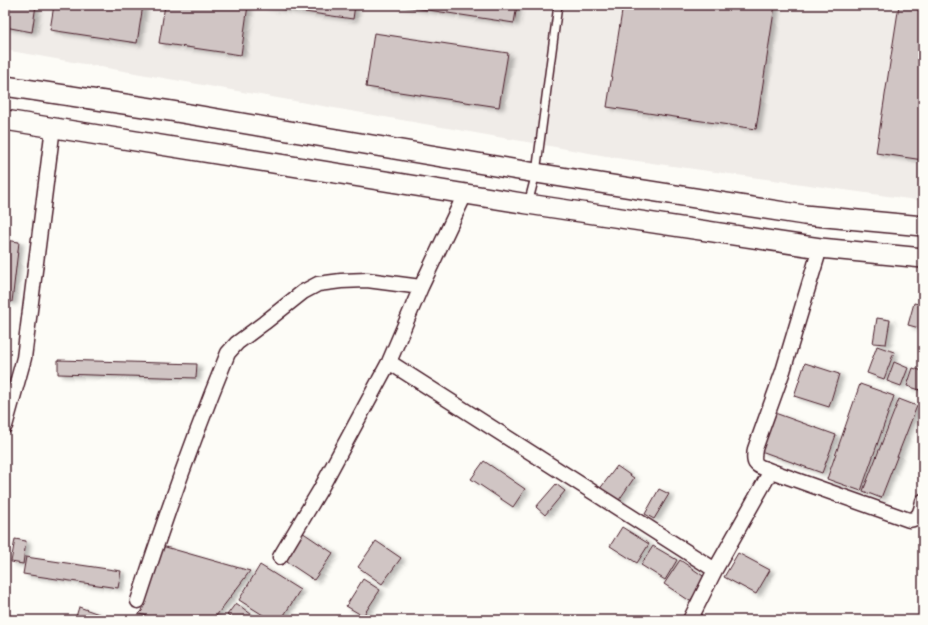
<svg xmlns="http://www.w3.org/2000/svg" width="928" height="625" font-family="'Patrick Hand',sans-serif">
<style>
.built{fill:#f0ece8}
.building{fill:#d0c5c4;stroke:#4a1f2b;filter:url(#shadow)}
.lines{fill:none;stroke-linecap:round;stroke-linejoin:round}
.lane-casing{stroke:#4a1f2b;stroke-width:10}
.street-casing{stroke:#4a1f2b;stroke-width:17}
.secondary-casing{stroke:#4a1f2b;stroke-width:22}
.lane{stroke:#fdfcf7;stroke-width:7}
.street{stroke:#fdfcf7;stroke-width:14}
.secondary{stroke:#fdfcf7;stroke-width:19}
</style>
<defs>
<filter id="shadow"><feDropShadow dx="4.5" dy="2.5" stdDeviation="2" flood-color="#0004"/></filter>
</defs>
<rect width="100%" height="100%" fill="#fdfcf7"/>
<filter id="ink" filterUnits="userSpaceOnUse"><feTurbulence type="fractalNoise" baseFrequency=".025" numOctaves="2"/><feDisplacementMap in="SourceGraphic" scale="8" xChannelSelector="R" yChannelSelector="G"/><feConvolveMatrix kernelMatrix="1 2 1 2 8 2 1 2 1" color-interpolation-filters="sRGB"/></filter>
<g filter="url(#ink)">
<path class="built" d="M5 5H923V201L623 159 5 50Z"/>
<path class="building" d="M5 5H36L32 32 5 27Z
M54 5H143L137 43 50 30Z
M165 5H248L241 55 159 43Z
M263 5H355L353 19 263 6Z
M395 5H517L514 23Z
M623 5H775L756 129 607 107Z
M899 5H923V160L876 153Z
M374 33 508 53 499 107 366 87Z
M6 240 19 242 12 302 5 301Z
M914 303 923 305V329L908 325Z
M877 318 890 320 886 344 873 343Z
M877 346 894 352 884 379 867 373Z
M58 360 197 364 196 378 58 374Z
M894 362 908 368 901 386 887 381Z
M805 363 839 374 829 407 794 396Z
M913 368 923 371V391L907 386Z
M860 384 894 396 861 491 827 479Z
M899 399 917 406 881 498 863 491Z
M775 413 836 435 822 473 761 451Z
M484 461 525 489 513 507 471 479Z
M617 466 634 478 617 503 599 490Z
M556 484 565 491 545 515 536 507Z
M659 489 669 494 654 519 645 514Z
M622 527 649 544 637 563 610 546Z
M302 532 333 553 314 580 284 560Z
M15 539 26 541 23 564 11 562Z
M376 541 401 558 382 584 358 567Z
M162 546 250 571 213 620H165L139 614 142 611Z
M653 546 677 560 665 580 641 565Z
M738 553 770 570 756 594 724 577Z
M26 557 121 571 118 588 23 574Z
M680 560 706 578 690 601 664 584Z
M260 565 300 590 281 620H271L239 600Z
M363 579 380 590 363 616 346 606Z
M236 603 259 620H234L227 615Z
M79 607 99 614 97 620H75Z"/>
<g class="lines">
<g class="lane-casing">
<path id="lane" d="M528 204 536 173 558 5"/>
</g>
<g class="street-casing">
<path id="street" d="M389 362 715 570
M5 426 24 358 53 127
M771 471 909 520C920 519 921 510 923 501
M280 557 320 490 389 362 421 287 465 194
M138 601C165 517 195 434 228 353L237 343 264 323 303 292 318 284 341 281 367 280 421 287
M690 620 715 570 771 471C757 465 752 467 755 449L783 371 820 248"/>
</g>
<g class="secondary-casing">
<path id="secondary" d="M5 86 171 111 536 173 804 215 923 226
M5 120 528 204 820 248 923 258"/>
</g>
<use href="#lane" class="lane"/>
<use href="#street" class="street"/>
<use href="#secondary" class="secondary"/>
</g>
</g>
<rect width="928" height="625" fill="none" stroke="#fdfcf7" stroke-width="20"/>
<rect x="10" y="10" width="908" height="605" fill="none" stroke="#4a1f2b" stroke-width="1.5" filter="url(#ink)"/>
</svg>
